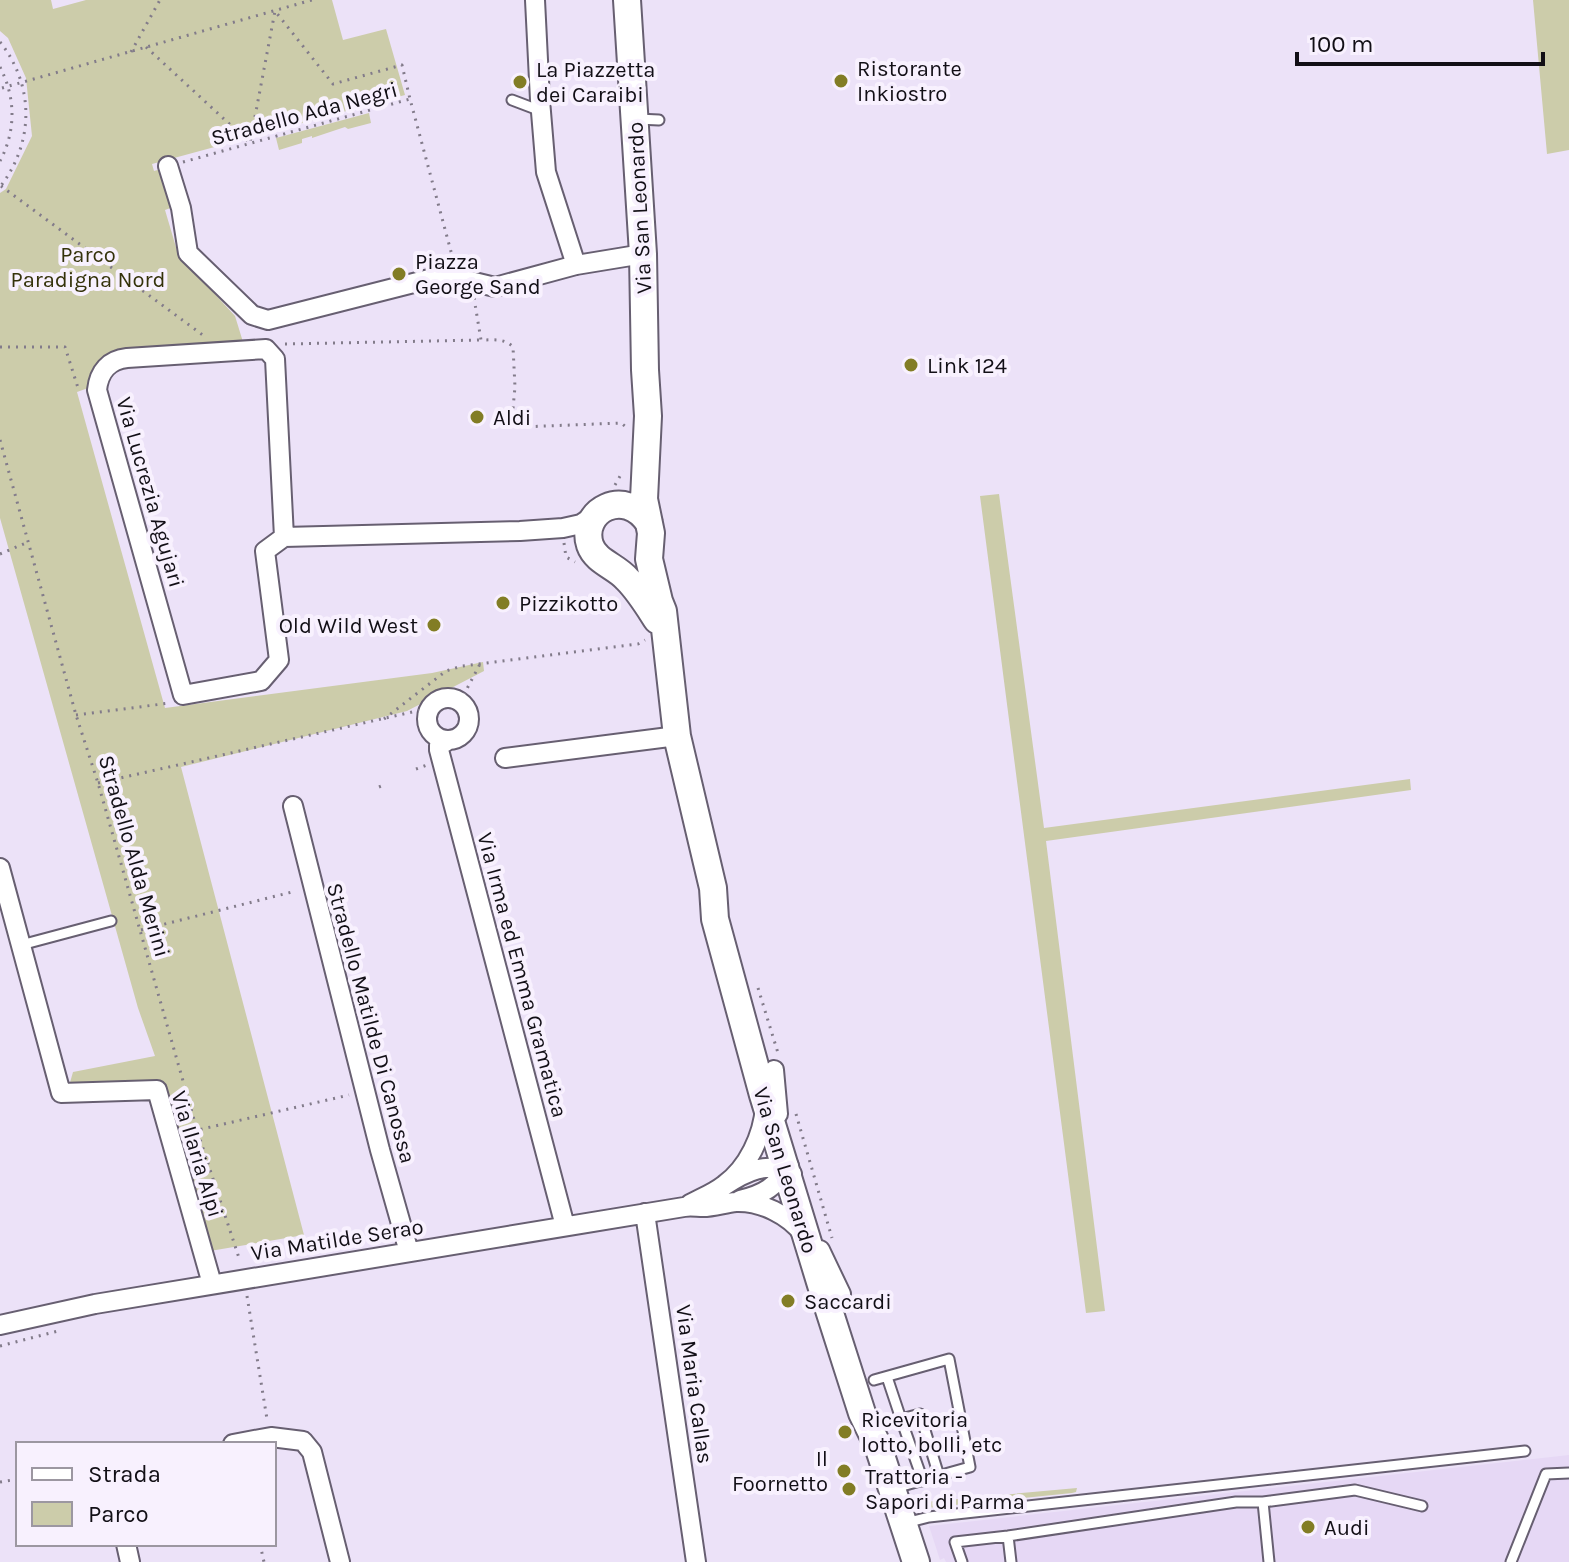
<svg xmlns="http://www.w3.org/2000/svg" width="1569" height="1562" font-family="Karla,sans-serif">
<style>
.built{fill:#e6d8f5}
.green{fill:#cca}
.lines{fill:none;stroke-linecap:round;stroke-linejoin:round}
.service-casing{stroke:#675f71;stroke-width:13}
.minor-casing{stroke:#675f71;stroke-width:22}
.secondary-casing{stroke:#675f71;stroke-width:30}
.path{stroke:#827b8a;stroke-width:3;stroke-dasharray:2 6;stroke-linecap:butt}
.service{stroke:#fff;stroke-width:9}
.minor{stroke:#fff;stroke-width:18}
.secondary{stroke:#fff;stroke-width:26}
.poi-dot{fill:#827d25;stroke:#f8f1fe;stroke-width:3}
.labels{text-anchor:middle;stroke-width:8;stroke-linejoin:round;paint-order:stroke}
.poi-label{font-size:22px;fill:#120f16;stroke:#f8f1fe;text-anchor:start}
.street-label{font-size:22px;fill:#120f16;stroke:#f8f1fe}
.park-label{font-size:22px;fill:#34320a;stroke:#f8f1fe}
</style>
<rect width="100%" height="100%" fill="#ece2f8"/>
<path class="built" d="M1569 1455V1562H946L944 1558 940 1560 929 1526Z"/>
<path class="green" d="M0 0H51L53 9 86 0H332L343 40 386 29 405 95 152 164 154 171 165 168 176 206 165 210 178 254 235 316 243 342 116 351 110 354 91 387 77 392 165 708 432 673 483 662 484 671 407 711 181 767 304 1235 210 1251 163 1083 69 1086 73 1072 155 1056 138 1008 0 518V193L6 189 32 136 26 78 8 38 0 31Z
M1533 0H1569V150L1547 154Z
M369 113 371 123 348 129 345 127 312 138V136L302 139V143L279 150 276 138Z
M999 494 1044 828 1410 779 1411 790 1046 841 1105 1311 1086 1313 980 496Z
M1077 1488 1076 1492 1072 1493 926 1508 925 1502Z"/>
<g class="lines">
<g class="service-casing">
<path id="service" d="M512 100 541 111
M638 119 659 120
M21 945 111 921
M887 1377 901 1419 920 1414 939 1476
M874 1380 949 1359 970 1467 895 1488
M901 1419 923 1481
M1263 1502 1269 1562
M905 1523 929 1517 1525 1451
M1008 1536 1011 1562
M962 1562 955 1542 1008 1536 1236 1502H1263L1355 1490 1422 1506
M1511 1562 1546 1474 1569 1473"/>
</g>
<g class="minor-casing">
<path id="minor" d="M535 0 540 100 546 172 576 265
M168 166 181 208 188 253 252 315 268 320 445 275 495 287 576 265 643 254
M284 537 275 359 266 349 127 358C109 360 99 371 97 390L183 695 261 681 279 660 265 551 284 537 520 531 563 528 581 524 596 514
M427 719a21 21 0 1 1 42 0a21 21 0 1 1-42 0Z
M447 741 439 746V750L565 1226
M505 758 677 736
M293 806 380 1150 409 1252
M0 868 61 1093 157 1090 212 1284
M774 1070 778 1114
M724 1186C745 1172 768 1160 792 1174
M740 1200C765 1194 775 1187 789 1166
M690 1204C701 1198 714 1193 724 1185 748 1168 763 1135 765 1107
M645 1213 696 1562
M820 1250 841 1294
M0 1325 95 1304 684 1207C690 1206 697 1207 703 1207 714 1207 725 1203 736 1202 761 1201 789 1215 804 1235
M233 1444 271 1437 303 1441 312 1452 340 1562
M126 1544 130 1562"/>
</g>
<g class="secondary-casing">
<path id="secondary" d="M627 0 643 254 645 370 648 416 644 499 651 533 649 559 659 601 663 611 677 736 713 888 715 919 763 1095 821 1285 862 1413 878 1446 916 1562
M649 523C625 486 579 511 590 545 596 562 616 566 627 579 639 591 648 606 657 620"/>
</g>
<path class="path" d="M0 42C35 86 34 143 0 187
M146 47 250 143 275 11 333 84 402 65 410 99
M131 52 160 0
M0 67C16 98 16 131 0 161
M2 88 312 0
M183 162 410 99 453 259
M1 186 204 336
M474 298 481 340C492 340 505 338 513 347L515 387 512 419 516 425 521 427 621 423 626 427
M285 344 481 340
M0 347H65L79 391
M0 440 76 715 98 783 197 1130 240 1261
M615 485 623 471
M564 543 566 557 575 562
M0 554 28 542
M460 702 480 664
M76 715 170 703
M384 719 446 671 462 666 638 644 645 640
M416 769 427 765
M98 783 430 708
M379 787 386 784
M141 930 296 891
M758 988 778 1053
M796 1114 832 1238
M185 1133 349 1095
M247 1296 267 1419
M0 1346 58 1331
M0 1482 18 1479
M260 1544 264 1562"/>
<use href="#service" class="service"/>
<use href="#minor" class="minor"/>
<use href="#secondary" class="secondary"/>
</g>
<g class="poi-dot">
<circle cx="841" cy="81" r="8"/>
<circle cx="520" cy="82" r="8"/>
<circle cx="399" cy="274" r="8"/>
<circle cx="911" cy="365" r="8"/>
<circle cx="477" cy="417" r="8"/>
<circle cx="503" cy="603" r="8"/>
<circle cx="434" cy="625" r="8"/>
<circle cx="788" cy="1301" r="8"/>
<circle cx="845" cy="1432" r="8"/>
<circle cx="844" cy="1471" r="8"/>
<circle cx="849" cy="1489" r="8"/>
<circle cx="1308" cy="1527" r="8"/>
</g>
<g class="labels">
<g class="poi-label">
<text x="857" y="76">Ristorante<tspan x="857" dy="25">Inkiostro</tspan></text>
<text x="536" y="77">La Piazzetta<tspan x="536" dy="25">dei Caraibi</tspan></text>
<text x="415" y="269">Piazza<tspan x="415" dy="25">George Sand</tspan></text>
<text x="927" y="373">Link 124</text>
<text x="493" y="425">Aldi</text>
<text x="519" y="611">Pizzikotto</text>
<text x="418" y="633" text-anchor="end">Old Wild West</text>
<text x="804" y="1309">Saccardi</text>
<text x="861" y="1427">Ricevitoria<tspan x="861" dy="25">lotto, bolli, etc</tspan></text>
<text x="828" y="1466" text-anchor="end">Il<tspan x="828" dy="25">Foornetto</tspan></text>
<text x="865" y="1484">Trattoria -<tspan x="865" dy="25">Sapori di Parma</tspan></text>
<text x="1324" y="1535">Audi</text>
</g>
<g class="street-label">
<text transform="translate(304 113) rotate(-15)" y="8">Stradello Ada Negri</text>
<text transform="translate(639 208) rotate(-93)" y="8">Via San Leonardo</text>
<text transform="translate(151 492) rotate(74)" y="8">Via Lucrezia Agujari</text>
<text transform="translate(135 856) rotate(74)" y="8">Stradello Alda Merini</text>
<text transform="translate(523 975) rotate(75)" y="8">Via Irma ed Emma Gramatica</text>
<text transform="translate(372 1023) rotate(75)" y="8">Stradello Matilde Di Canossa</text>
<text transform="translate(198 1154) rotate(73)" y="8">Via Ilaria Alpi</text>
<text transform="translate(786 1170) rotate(73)" y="8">Via San Leonardo</text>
<text transform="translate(337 1239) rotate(-9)" y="8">Via Matilde Serao</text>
<text transform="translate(695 1384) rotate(82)" y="8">Via Maria Callas</text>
</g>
<g class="park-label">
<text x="88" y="262">Parco<tspan x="88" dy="25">Paradigna Nord</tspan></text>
</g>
</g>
<rect x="16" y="1442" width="260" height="104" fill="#f8f1fe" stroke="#9c97a1" stroke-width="2"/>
<rect x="32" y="1468" width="40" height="12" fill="#ffffff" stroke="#9c97a1" stroke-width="2"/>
<text x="88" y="1482" font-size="24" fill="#120f16">Strada</text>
<rect x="32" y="1502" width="40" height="24" fill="#ccccaa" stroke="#9c97a1" stroke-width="2"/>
<text x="88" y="1522" font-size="24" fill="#120f16">Parco</text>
<path d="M1297 52v12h246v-12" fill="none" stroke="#120f16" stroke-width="4"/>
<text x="1309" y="52" font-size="24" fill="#120f16" stroke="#f8f1fe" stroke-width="6" paint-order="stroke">100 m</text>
</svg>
